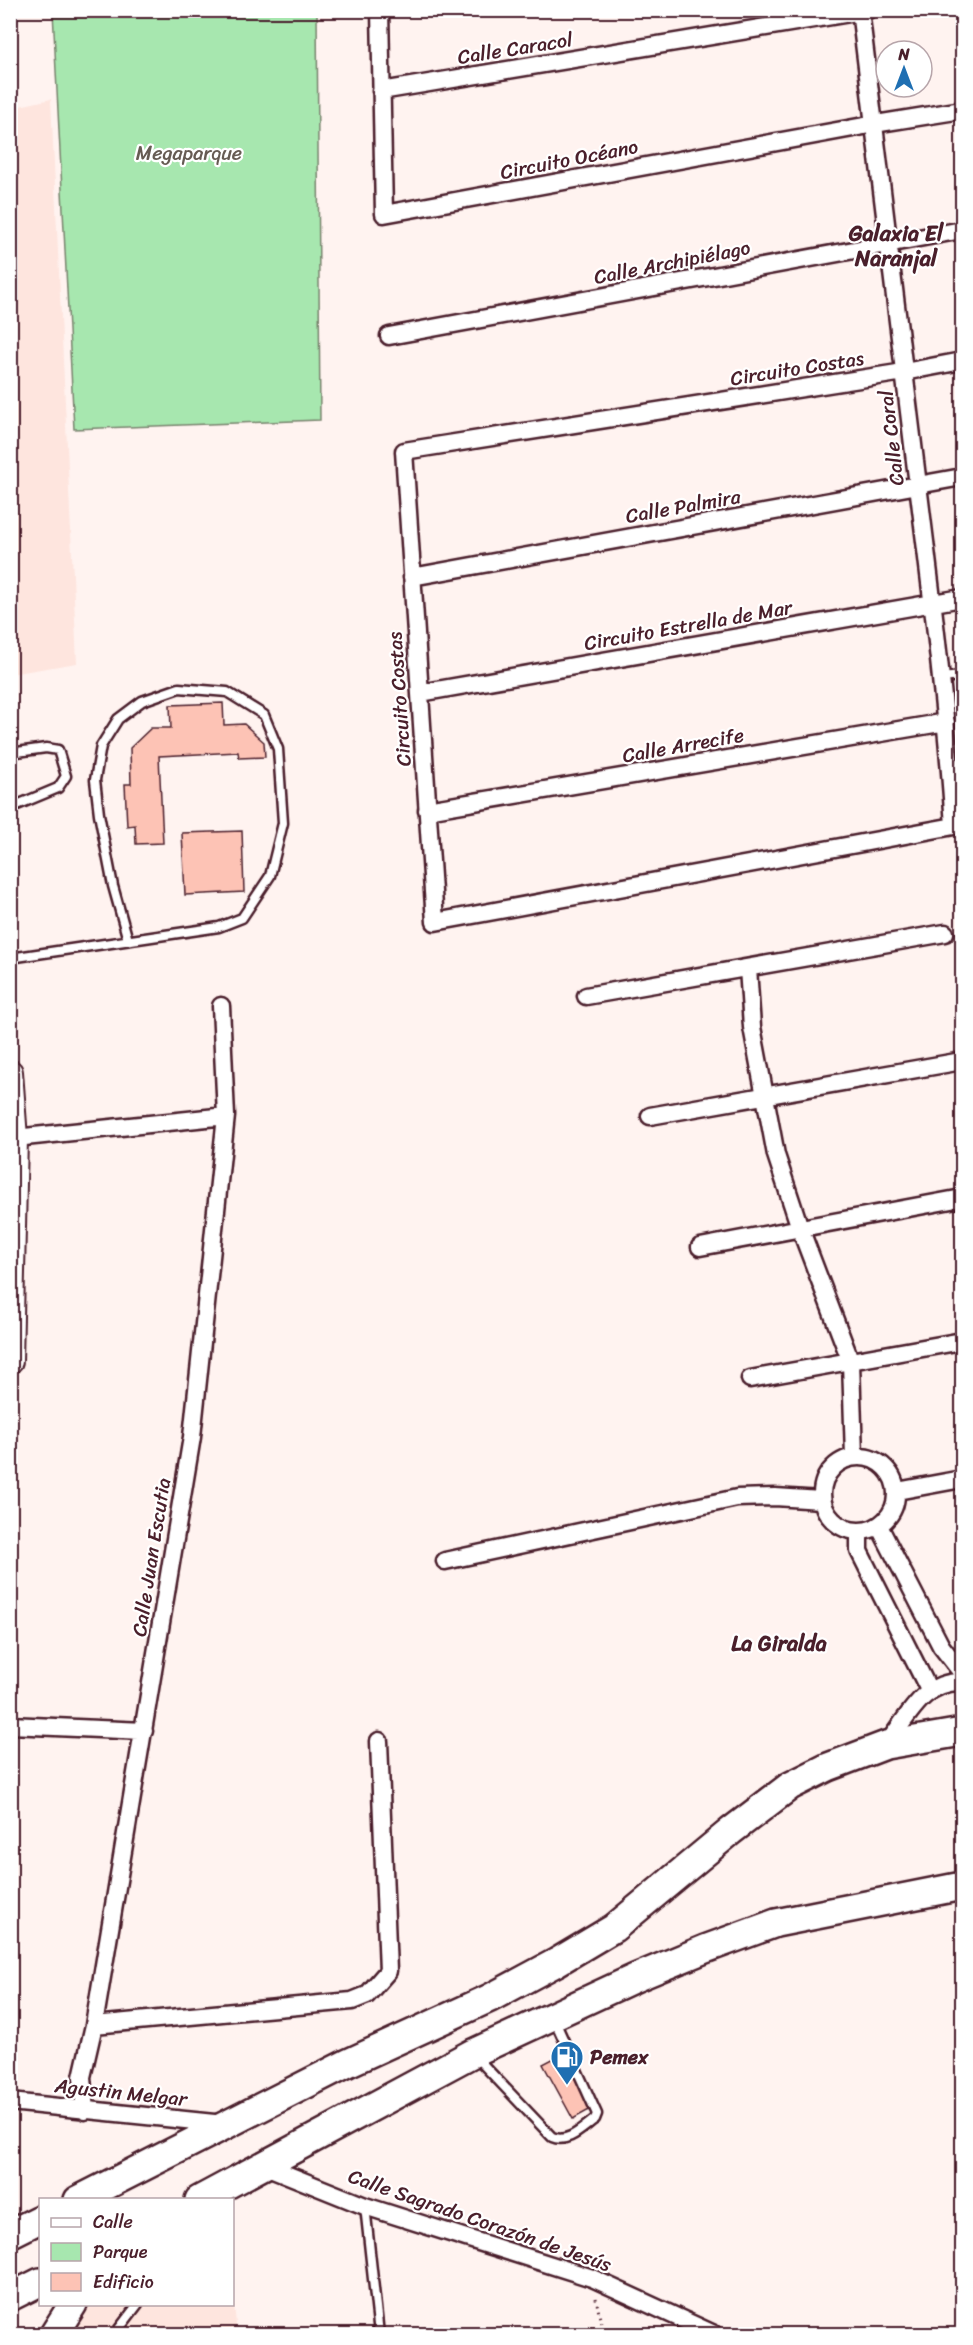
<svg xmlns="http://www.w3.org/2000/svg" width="973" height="2345" font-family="Sriracha,sans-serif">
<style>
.built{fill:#fee5de}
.green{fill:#a7e7af;stroke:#78836d;stroke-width:1.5}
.building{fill:#fdc3b5;stroke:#4a1f2b;stroke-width:1.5}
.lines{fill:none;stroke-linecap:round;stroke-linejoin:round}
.lane-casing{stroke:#4a1f2b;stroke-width:13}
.street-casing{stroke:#4a1f2b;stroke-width:21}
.secondary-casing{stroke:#4a1f2b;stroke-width:28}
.primary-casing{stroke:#4a1f2b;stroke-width:32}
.path{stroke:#4a1f2b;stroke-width:3;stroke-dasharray:1.5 4.5;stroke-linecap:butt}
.lane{stroke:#fff;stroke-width:8}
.street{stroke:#fff;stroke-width:16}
.secondary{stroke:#fff;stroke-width:24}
.primary{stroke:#fff;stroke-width:27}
.labels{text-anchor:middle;stroke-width:4.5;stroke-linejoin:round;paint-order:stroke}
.street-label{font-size:20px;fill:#4a1f2b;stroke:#fff}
.park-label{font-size:20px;fill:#665b53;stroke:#fff}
.poi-label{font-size:20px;font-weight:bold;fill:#4a1f2b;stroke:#fff;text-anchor:start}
.quarter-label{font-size:22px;font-weight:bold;fill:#4a1f2b;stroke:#fff}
</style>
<rect width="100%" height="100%" fill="#fff3f0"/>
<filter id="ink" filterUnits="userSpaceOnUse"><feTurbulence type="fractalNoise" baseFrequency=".0167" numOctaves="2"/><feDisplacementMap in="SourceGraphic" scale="12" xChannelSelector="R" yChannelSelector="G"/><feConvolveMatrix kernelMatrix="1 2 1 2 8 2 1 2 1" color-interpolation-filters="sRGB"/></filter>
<g filter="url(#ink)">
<path class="built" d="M51 99 77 663 11 674V108Z
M233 2293 237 2334H69L87 2305 232 2304Z"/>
<path class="green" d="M53 11H317L320 420 74 429Z"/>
<path class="building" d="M223 703 224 725 244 724 264 742 265 757 239 758 238 752 159 756 163 843 136 844 135 825 127 826 125 784H131L130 748 151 728H171L170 705Z
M242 831 244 892 185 895 182 833Z
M562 2054 591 2109 573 2119 543 2064Z"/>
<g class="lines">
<g class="lane-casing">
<path id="lane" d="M941 678 962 676
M10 753 46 748 58 750 66 776 58 788 10 808
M10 958 219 927 242 918 270 876 283 823 278 749 264 715 227 692 179 688 142 701 118 719 101 746 95 780 99 814 113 886 128 940
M475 2056 552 2137C568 2144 582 2128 595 2119L597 2114 554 2019
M365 2206 379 2334
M115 2334 138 2304"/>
</g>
<g class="street-casing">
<path id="street" d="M380 10 384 214 875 124 962 110
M860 10C879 161 897 311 915 461 930 582 946 704 954 826L435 922 404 451 904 372 962 361
M381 91 868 10
M389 336 962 230
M412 577 962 477
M420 693 962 598
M427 810 946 722
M748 968 752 1027 776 1155 800 1228 851 1362 854 1457
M586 996 945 933
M650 1116 962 1061
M15 1138 226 1116
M700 1247 962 1198
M750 1379 962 1341
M822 1494a37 37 0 1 1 74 0a37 37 0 1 1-74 0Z
M897 1491 962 1479
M879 1526 941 1646 962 1673
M859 1532V1551L929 1690
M445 1561 737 1498 775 1497 821 1500
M10 1725 144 1731
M886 1745C907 1719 923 1680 962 1682
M94 2025 352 2001 367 1995 388 1971 379 1741
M10 2102 224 2124
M85 2111 82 2077 94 2025 192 1437 226 1116 221 1006
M263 2165 365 2206 592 2278 714 2334"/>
</g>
<g class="secondary-casing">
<path id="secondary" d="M10 1072 15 1138 10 1361"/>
</g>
<g class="primary-casing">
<path id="primary" d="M78 2200 348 2063 490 1998 557 1962 614 1928 731 1831 790 1786 828 1767 886 1745 962 1732
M199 2200 473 2053 635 1978 705 1949 776 1923 962 1886
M10 2234 40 2219
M10 2297 40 2282
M54 2334 73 2304"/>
</g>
<path class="path" d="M596 2298 603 2334"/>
<use href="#lane" class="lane"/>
<use href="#street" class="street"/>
<use href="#secondary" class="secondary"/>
<use href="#primary" class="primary"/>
</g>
</g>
<defs>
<g id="fuel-pin" transform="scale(1.725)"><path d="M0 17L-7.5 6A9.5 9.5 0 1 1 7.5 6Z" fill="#1f6fb2" stroke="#fff"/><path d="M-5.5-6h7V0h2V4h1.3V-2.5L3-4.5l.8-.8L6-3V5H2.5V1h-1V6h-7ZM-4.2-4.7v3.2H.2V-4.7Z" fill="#fff"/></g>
</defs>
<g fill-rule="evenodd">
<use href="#fuel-pin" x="567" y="2057"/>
</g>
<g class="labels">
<g class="street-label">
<text transform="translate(515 48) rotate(-9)" y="7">Calle Caracol</text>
<text transform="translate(569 159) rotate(-11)" y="7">Circuito Océano</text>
<text transform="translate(672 262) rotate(-11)" y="7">Calle Archipiélago</text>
<text transform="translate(797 368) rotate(-9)" y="7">Circuito Costas</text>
<text transform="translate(891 438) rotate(-97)" y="7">Calle Coral</text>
<text transform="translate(683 506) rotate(-10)" y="7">Calle Palmira</text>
<text transform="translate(688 625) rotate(-10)" y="7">Circuito Estrella de Mar</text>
<text transform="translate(399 699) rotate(-94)" y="7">Circuito Costas</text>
<text transform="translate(683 745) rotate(-10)" y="7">Calle Arrecife</text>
<text transform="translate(151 1557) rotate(-81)" y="7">Calle Juan Escutia</text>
<text transform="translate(121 2092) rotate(6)" y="7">Agustin Melgar</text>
<text transform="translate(480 2220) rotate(19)" y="7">Calle Sagrado Corazón de Jesús</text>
</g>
<g class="park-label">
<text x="189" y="160">Megaparque</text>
</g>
<g class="poi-label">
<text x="590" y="2064">Pemex</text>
</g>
<g class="quarter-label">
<text x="896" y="241">Galaxia El<tspan x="896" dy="25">Naranjal</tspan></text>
<text x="779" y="1651">La Giralda</text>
</g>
</g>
<rect width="973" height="2345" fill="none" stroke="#fff" stroke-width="36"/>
<rect x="18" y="18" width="937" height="2309" fill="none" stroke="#4a1f2b" stroke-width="2" filter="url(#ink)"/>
<rect x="39" y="2198" width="195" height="108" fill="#ffffff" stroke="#b7a5aa" stroke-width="1.5"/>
<rect x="51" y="2218" width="30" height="9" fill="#ffffff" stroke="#b7a5aa" stroke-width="1.5"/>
<text x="93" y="2228" font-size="18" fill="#4a1f2b">Calle</text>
<rect x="51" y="2243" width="30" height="18" fill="#a7e7af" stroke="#b7a5aa" stroke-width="1.5"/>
<text x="93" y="2258" font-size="18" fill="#4a1f2b">Parque</text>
<rect x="51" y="2273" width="30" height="18" fill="#fdc3b5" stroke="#b7a5aa" stroke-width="1.5"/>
<text x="93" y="2288" font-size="18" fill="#4a1f2b">Edificio</text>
<g transform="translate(904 69)"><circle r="28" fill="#ffffff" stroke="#b7a5aa" stroke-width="1.5"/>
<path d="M0-4.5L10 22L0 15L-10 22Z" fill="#1f6fb2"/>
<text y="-9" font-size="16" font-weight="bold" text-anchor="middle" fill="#4a1f2b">N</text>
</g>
</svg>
